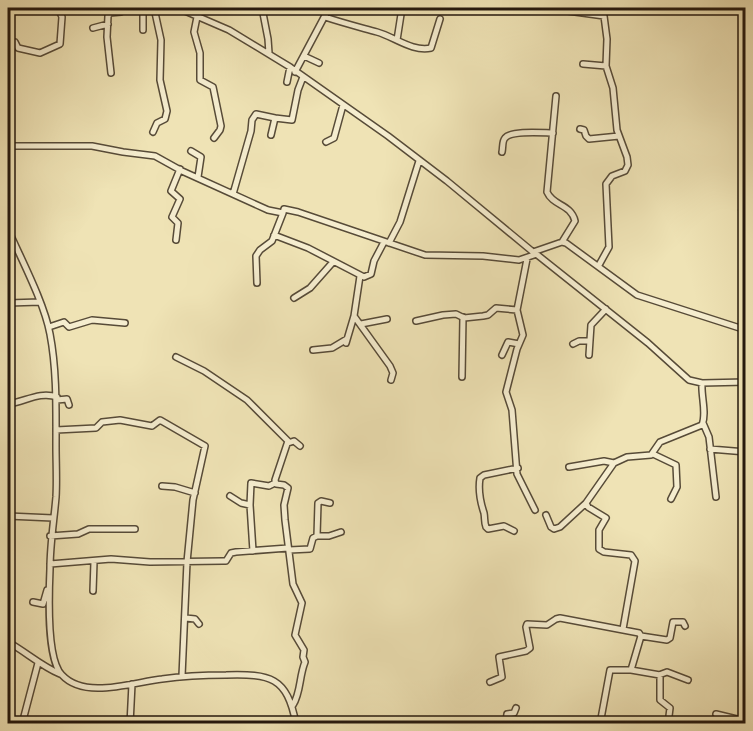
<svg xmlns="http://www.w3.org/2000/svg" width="753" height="731" font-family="'IM FELL French Canon',serif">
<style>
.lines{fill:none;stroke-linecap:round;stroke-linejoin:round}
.minor-casing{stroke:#574b38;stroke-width:8}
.minor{stroke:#f5edcf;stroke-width:5}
</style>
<rect width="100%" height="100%" fill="#efe3b5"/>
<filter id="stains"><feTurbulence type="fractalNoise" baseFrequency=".00333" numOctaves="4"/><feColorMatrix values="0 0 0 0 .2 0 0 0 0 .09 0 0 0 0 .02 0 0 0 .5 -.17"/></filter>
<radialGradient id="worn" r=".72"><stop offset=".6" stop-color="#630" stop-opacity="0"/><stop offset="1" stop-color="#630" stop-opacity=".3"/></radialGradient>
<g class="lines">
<g class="minor-casing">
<path id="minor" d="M41 8V9
M178 8 229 30 290 67 388 136 447 181 533 252 562 242 566 243 637 295 746 330
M262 8 268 39 269 53
M546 8 604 16 607 39 606 66 613 88 617 130 627 157 628 165 625 171 612 176 606 184 609 247 599 265
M197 17 194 32 200 53V80L213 87 221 126 220 130 214 138
M325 17C343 23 359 27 377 32 395 37 412 52 431 48L440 19
M93 28 108 24
M143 30V8
M397 40 402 8
M8 42H15L18 48 40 53 60 44 62 17 58 8
M304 56 319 63
M583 64 606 66
M295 72 329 8
M111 73 107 37 108 16 110 13 121 12 124 8
M287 82 290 67
M556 96 547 192C553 206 571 204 575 221L562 242
M275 118 292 120 298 90 303 77
M580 129 584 130 586 136 589 139 619 136
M153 132 157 123 165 119 167 111 160 80 161 40 154 8
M326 142 334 138 343 105
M8 146H92L123 152 155 156 182 171 268 210 283 213 284 209 298 212 425 255 483 256 519 260 537 254
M191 151 201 157 198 177
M502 152C503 148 502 141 505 138 511 130 544 133 553 133
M233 194 251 131 252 120 256 114 275 118 271 135
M742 210 746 213
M8 229C21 259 44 302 50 334 57 371 56 409 56 447 56 463 57 480 56 497 54 521 50 544 50 569 49 592 46 659 62 675 85 700 134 682 162 679 183 676 204 675 226 675 270 674 287 676 296 724
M274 235 308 248 364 277 371 274 374 261 384 242
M176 240 178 223 172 217 180 199 171 191 180 169
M389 243 400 222 419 161
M535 253 648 343 689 380 702 383 746 382
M527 259 517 310 523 335 517 349 506 392 512 410 517 474 535 510
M360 276 354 316 390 366 393 373 391 380
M257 283 256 256 260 250 272 241 283 213
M294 298 310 288 333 262
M8 303 40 302
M416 321 443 315 456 314 464 318 483 316 488 315 496 308 517 310
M361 324 387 319
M49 327 64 322 69 327 92 320 125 323
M346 343 354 316
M573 344 579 341H589
M313 350 332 348 347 339
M502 355 508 342 519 344
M589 355 591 325 606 309
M176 357 204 371 247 400 288 441 275 480 276 484 284 485 288 488 284 505 285 520 293 584 302 603 295 635 304 650 303 657 305 662C299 677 301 692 293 705
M462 377 463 317
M57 400 67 399 69 405
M8 404C25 402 39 391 57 397
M703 423 709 437 716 497
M56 430 96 428 102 422 120 420 152 426 160 420 205 446 193 500 187 562 182 676
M288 443 294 441 300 446
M710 449 746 452
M653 454 676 465 677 487 671 499
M569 467 604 461 614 463
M162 486 175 487 195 493
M230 496 241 503 250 505 253 551
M250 505 251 483 269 486 275 483
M546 515 551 527 554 529 560 527 586 503
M8 516 53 518
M514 531 504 526 488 529 486 527C484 522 485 518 484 513 480 501 478 490 480 478L484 475 518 468
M50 536 78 534 89 529H135
M317 536H329L341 532
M289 550 310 549 313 538 317 536 318 503 321 501 330 503
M50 564 111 559 150 562 223 561H226L231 553 236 552 288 548
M93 591 94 562
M33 602 43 604 47 590
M186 618 195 619 199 624
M623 629 635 561 631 555 604 552 599 549V530L606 518 588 507 586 503 614 463 627 457 651 455 660 442 702 425C707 413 701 397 702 383
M641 636 667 640 670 638 673 622H683L685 626
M8 642C26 652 41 666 60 674
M8 658 12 644
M631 670 660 675V700L670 708 668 724
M659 675 667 672 688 680
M490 682 502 677 499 657 526 651 530 648 526 627 527 624 547 625 556 619 560 618 639 633 641 636 631 670H610L600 724
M716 714 745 721
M22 724 38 663
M130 724 132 684
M475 724 477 721H506L507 714 514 713 516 708"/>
</g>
<use href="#minor" class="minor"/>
</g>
<rect width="753" height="731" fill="none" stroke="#efe3b5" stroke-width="30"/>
<rect x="9" y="9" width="735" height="713" fill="none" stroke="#24180e" stroke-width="3"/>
<rect x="15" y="15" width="723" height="701" fill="none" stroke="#24180e" stroke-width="1.5"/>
<rect width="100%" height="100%" filter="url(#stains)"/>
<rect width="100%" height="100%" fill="url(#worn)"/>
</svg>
